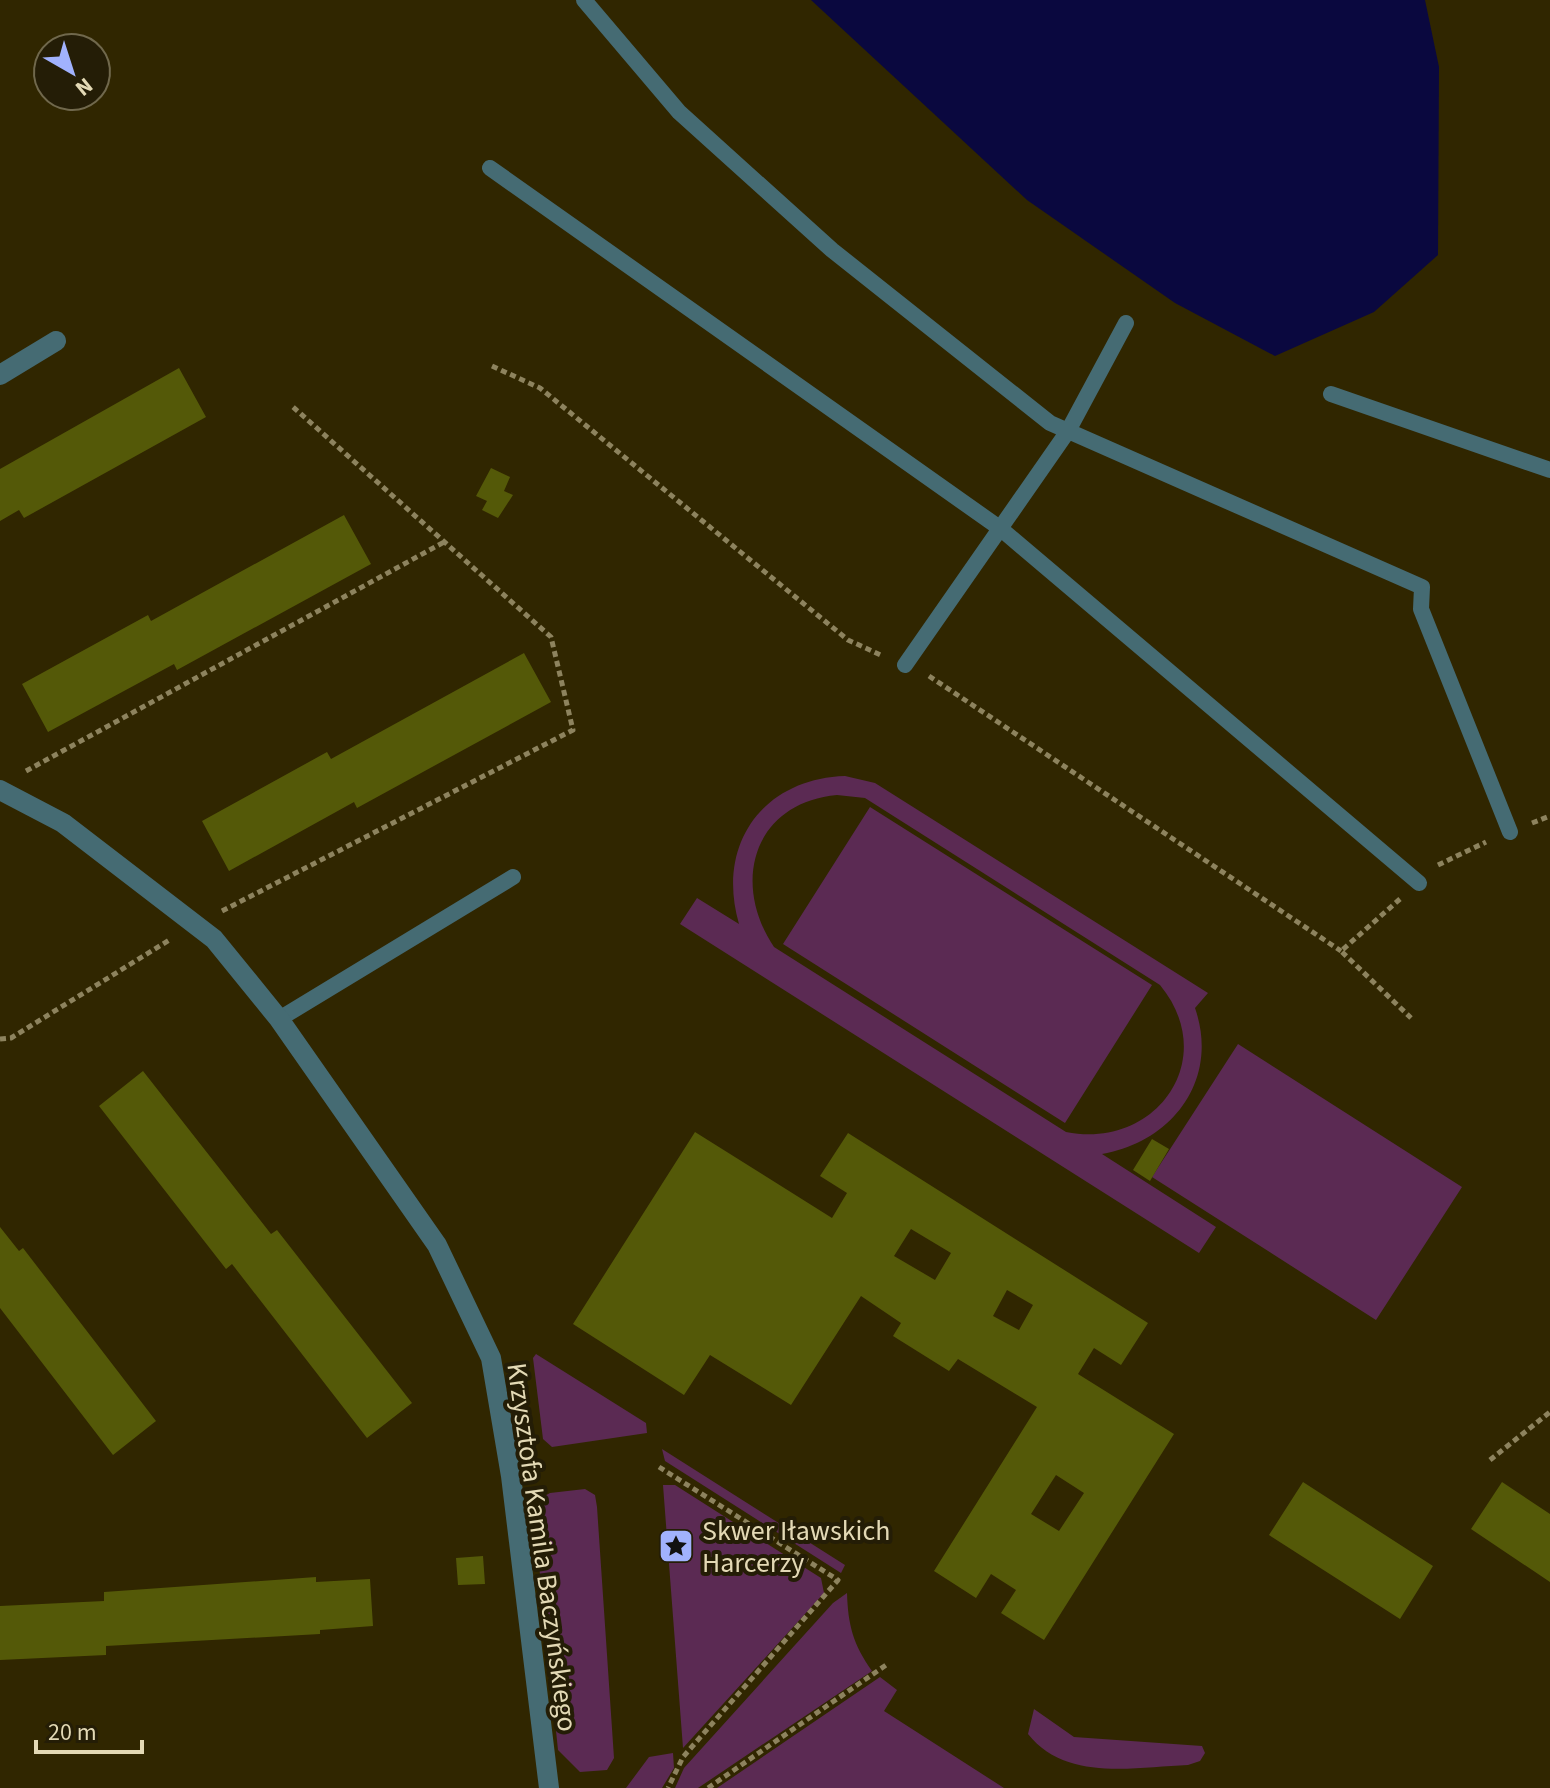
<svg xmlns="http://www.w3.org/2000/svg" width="1550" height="1788" font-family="'Source Sans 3',sans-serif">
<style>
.green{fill:#5b2a53;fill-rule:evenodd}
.water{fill:#0a083f}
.building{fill:#545908;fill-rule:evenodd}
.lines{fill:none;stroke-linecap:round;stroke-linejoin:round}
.path{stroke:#8d835e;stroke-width:5;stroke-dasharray:6 4;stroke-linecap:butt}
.service{stroke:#456b73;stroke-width:16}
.minor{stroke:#456b73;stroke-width:20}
.labels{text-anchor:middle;stroke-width:8;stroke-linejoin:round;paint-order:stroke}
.poi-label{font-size:28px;fill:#e3d9b5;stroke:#241d06;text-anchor:start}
.street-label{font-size:28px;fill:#e3d9b5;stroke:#241d06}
</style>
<rect width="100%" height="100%" fill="#302600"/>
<path class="green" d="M845 776 875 783 1208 993 1195 1008C1220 1080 1172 1142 1102 1154L1216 1227 1199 1253 680 924 697 898 739 924C716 845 762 779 845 776ZM837 795 865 798 1160 985C1221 1059 1156 1150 1066 1132L774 947C731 883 753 803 837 795Z
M870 807 1152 985 1065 1123 783 944Z
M1238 1044 1462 1187 1376 1320 1152 1177Z
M536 1354 646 1423 647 1433 552 1447 543 1439 533 1358Z
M662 1449 845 1565 841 1573 665 1461Z
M663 1485H675L821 1578 824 1593 683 1748Z
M585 1489 595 1495 597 1507 614 1758 607 1770 580 1772 558 1750 534 1516 539 1499 550 1493Z
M847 1593C848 1625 853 1644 872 1671L698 1788H675L684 1768 833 1603Z
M880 1677 897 1690 884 1711 1004 1788H717Z
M1034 1709 1074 1737 1202 1746 1205 1753 1200 1761 1188 1765C1134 1767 1066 1782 1028 1734Z
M673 1753 674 1768 662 1788H626L649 1757Z"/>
<path class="water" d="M811 0H1425L1439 67 1438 255 1374 312 1275 356 1175 303 1027 200Z"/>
<path class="building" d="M179 368 206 417 24 518 19 510 0 521V469Z
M491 468 510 477 504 491 513 495 498 518 482 510 487 501 476 496Z
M344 515 371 564 177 670 174 664 48 732 22 684 148 615 151 621Z
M524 653 551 702 357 808 354 802 229 871 202 821 327 752 331 759Z
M143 1071 271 1234 277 1230 412 1403 367 1438 232 1264 226 1269 99 1106Z
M695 1132 832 1218 847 1193 820 1176 848 1133 1148 1323 1121 1365 1094 1348 1078 1374 1174 1434 1044 1640 1001 1613 1016 1590 991 1574 976 1598 934 1571 1037 1407 958 1359 949 1371 893 1336 901 1323 861 1296 791 1405 710 1355 684 1395 573 1324ZM911 1229 951 1253 935 1280 894 1256ZM1007 1290 1033 1305 1019 1330 993 1316ZM1056 1475 1084 1493 1059 1531 1031 1514Z
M1152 1139 1169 1149 1150 1181 1133 1170Z
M0 1227 19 1251 23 1248 156 1421 113 1455 0 1308Z
M1303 1482 1433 1566 1400 1619 1269 1535Z
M1502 1482 1550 1514V1582L1471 1529Z
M483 1556 485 1584 458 1585 456 1558Z
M316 1577V1582L370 1579 373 1626 320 1630V1634L106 1646V1655L0 1660V1606L104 1601V1592Z"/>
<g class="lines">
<path class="path" d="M492 366 540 388 848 640 883 656
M929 676 1341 951
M26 771 446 541
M1532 823 1550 816
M1438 865 1486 842
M1400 899 1341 951 1411 1018
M222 911 573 730 551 637 292 406
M0 1039 11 1038 171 939
M1490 1460 1550 1412
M659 1467 838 1580 683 1757 668 1788
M708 1788 889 1663"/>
<path class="service" d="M584 0 679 112 832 250 1050 423 1422 587 1421 609 1510 832
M490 168 1001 529 1419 883
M1331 394 1550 470
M905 665 1068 431 1126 323
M279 1019 513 877"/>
<path class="minor" d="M0 375 56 341
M0 790 63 823 214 939 279 1019 437 1245 491 1358 511 1476 549 1788"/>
</g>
<defs>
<g id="sight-square" transform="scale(1.8)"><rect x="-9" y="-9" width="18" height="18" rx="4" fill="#a1b2fd" stroke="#241d06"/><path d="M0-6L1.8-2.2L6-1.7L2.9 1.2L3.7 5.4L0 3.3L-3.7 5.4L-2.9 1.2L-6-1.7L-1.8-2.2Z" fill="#111"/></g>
</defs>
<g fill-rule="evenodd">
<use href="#sight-square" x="676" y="1546"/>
</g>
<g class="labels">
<g class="poi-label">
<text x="702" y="1540">Skwer Iławskich<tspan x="702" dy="32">Harcerzy</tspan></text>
</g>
<g class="street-label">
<text transform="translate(543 1547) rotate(82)" y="10">Krzysztofa Kamila Baczyńskiego</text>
</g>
</g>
<g transform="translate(72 72) rotate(141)"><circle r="38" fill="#241d06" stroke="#70684c" stroke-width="2"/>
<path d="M0-6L14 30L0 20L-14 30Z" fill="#a1b2fd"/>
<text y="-12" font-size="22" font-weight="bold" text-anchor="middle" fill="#e3d9b5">N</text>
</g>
<path d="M36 1740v12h106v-12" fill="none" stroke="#e3d9b5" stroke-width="4"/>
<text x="48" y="1740" font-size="24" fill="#e3d9b5" stroke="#241d06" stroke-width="6" paint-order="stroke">20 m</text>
</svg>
